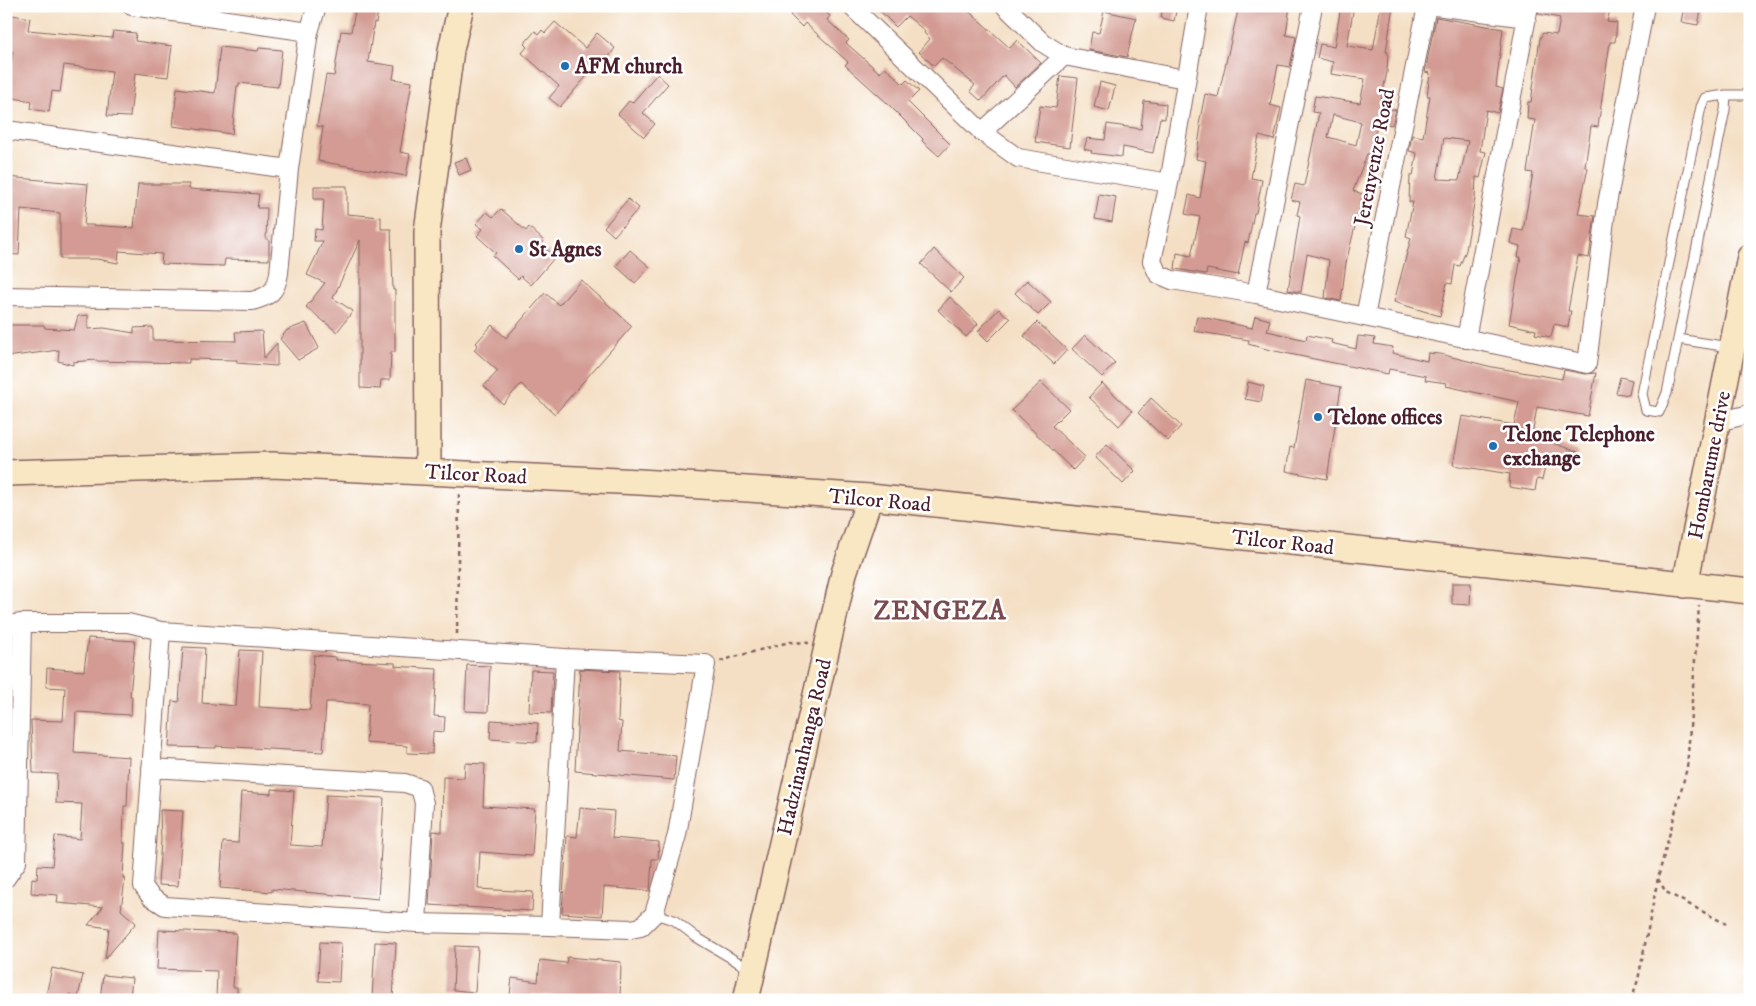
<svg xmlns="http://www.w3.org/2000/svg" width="1756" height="1006" font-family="'IM FELL DW Pica',serif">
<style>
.building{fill:#d39b93;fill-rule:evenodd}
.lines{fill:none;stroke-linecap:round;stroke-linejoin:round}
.lane-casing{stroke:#866261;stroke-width:11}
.street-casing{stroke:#866261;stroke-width:20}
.secondary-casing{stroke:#866261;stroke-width:28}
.path{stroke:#866261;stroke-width:2.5;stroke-dasharray:4 4;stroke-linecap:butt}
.lane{stroke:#fff;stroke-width:9}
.street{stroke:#fff;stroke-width:18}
.secondary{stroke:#f9e7c3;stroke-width:25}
.poi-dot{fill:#1f6fb2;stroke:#fff;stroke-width:2}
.labels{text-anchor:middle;stroke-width:5;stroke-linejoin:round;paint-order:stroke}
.poi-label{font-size:21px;font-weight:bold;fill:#4a1f2b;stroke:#fff;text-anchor:start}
.street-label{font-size:21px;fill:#4a1f2b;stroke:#fff}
.district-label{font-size:26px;font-weight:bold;letter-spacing:1px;fill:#7a4a4f;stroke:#fff}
</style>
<rect width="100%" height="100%" fill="#fff"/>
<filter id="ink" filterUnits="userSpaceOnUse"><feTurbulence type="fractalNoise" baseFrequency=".02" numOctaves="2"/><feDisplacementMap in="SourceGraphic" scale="10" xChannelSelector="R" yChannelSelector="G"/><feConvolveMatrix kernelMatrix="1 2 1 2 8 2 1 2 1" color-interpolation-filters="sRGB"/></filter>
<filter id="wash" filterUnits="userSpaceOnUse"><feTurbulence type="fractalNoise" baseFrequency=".0096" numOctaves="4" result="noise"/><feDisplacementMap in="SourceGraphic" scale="20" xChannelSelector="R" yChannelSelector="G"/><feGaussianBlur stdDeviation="1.12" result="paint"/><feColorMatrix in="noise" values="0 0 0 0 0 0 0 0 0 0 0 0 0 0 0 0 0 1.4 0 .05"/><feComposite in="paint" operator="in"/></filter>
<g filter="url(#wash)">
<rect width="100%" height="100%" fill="#f4dfc4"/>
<g id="blocks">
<path class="building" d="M356 6H379L376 23 374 22 368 62 395 66 393 79 412 82 400 152 410 154 406 176 318 161 323 127 317 126 326 75 334 76 341 31 351 32Z
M797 6H819L830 16 827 20 849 40 846 43 880 73 885 67 903 84 907 80 919 91 908 102 950 144 939 156 922 141 923 139 886 102 845 65 848 62 805 23 802 27 790 15Z
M875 6H963L1010 48 1017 40 1041 63 1015 87 1004 75 981 101 970 91 975 85 942 58 934 66 919 52 930 39 924 33 925 31 907 16 896 27Z
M1163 6H1177L1174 21 1161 18Z
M1239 6H1290L1286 35 1296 37 1290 67 1278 65 1270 105 1281 108 1274 140 1259 136 1251 178 1262 180 1256 213H1254L1248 243 1245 242 1238 275 1207 269 1206 274 1175 269 1177 253 1191 256 1200 217 1185 214 1189 195 1200 198 1206 161 1196 159 1201 126 1199 125 1205 94 1218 97Z
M1341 6H1354L1347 46 1373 50 1381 6H1393L1386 52H1388L1387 72 1380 106 1396 110 1392 125 1381 123 1380 126H1377L1370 154H1367L1353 191 1363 194 1346 263 1341 301 1325 298 1329 260 1307 254 1301 292 1288 290 1300 216 1297 215 1300 202 1291 200 1295 184 1304 186 1319 113 1312 112 1315 96 1360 103 1365 79 1331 74 1333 62 1317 58 1320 44 1334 47ZM1333 115 1361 122 1356 145 1328 137Z
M1539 6H1611L1607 22 1617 23 1615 42H1610L1598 127 1591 126 1585 167 1588 168 1578 214 1595 216 1589 258 1578 256 1568 311H1571L1568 327 1554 324 1551 337 1535 334 1536 330 1509 324 1521 257H1518L1520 246 1510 243 1513 229 1523 231 1533 173 1527 172 1535 120 1527 119 1528 102H1531L1540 38 1543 33 1557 35 1560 18 1538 14Z
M1684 6H1702L1698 25 1681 22Z
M1104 11 1136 18 1127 57 1089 50 1092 32 1099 33Z
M6 14 30 18 28 30 112 38 113 31 136 33 135 41 172 46 168 77 135 73 130 117 107 116 112 71 64 65 60 92 52 91 49 112 31 109 32 101 6 97 13 51H6Z
M1436 17 1503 29 1496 87 1503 89 1498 113 1486 110 1480 151 1486 152 1480 178 1476 177 1475 198 1466 250 1460 266 1455 265 1452 284 1447 283 1440 316 1394 302 1411 238 1406 236 1413 202H1409L1410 176H1413L1417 153 1409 151 1412 135 1423 137 1430 96H1427L1430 73 1425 72ZM1444 138 1468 141 1459 180 1437 179Z
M555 22 585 48 597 33 615 48 608 58 605 55 560 107 549 98 559 86 522 53 527 47 524 44 535 31 539 34 542 30 545 33Z
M220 47 258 51 259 48 282 50 278 87 239 83V86H237L232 134 173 126 177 88 215 93Z
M657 74 668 84 643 113 655 124 644 137 618 114 629 101 632 103Z
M1060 76 1078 78 1070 147 1035 142 1040 106 1056 108Z
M1100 82 1115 86 1109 111 1094 107Z
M1144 101 1166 104 1165 119 1160 118 1153 153 1123 147 1122 157 1091 153 1092 151 1084 149 1087 138 1105 140 1107 124 1141 129Z
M466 158 471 170 459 175 454 162Z
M6 177 88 184 84 225H90L134 228 138 184H189V189L259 194 257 208H267L266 239 269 240V260L225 259 224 266 161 264 162 254 119 251 118 263 97 259H60V213L21 209 19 255 6 254Z
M314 186H347V214L381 217V229H391L393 290H395V352H391L390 380H381L380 389 360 388V240L333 298 353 311 337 332 306 307 325 283 307 275 323 241H314L315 229 322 230 324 199H314Z
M1099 194 1116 197 1112 222 1095 219Z
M628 199 639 208 614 236 604 227Z
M501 209 526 231 529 227 544 241 541 245 555 257 531 285 521 276 518 279 493 256 496 253 477 236 483 229 476 224 487 212 493 217Z
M934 249 964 278 951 292 921 264Z
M630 250 650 267 635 283 616 266Z
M581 280 632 326 555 414 521 384 503 404 484 386 498 371 474 350 478 345 476 343 492 325 506 338 545 293 559 305Z
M1027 280 1051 302 1038 315 1015 293Z
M950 297 978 324 966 337 938 310Z
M999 309 1010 319 988 341 978 331Z
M88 315V329L104 328 134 333V328L153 327V340L236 341 235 332 262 331 264 358 277 343V366L237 363V360L189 359V363L95 361V360L73 362V365L58 361 59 350 6 357V325H44L45 328 74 330 78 316Z
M1197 316 1252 328 1255 316 1270 320 1267 331 1306 340 1307 335 1332 340 1331 343 1356 349 1358 336 1375 338 1374 344 1393 347 1392 353 1427 361 1428 353 1440 354 1492 367 1562 379 1564 370 1585 374 1596 373 1588 416 1537 407 1533 430 1552 435 1550 442 1578 452 1573 466 1547 459 1542 480 1537 479 1535 491 1509 487 1510 474 1453 465 1462 416 1514 425 1519 402 1446 386 1447 383 1425 380 1426 376 1389 369 1388 374 1270 350 1248 344 1249 340 1194 331Z
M1037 322 1067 350 1054 364 1024 336Z
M306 323 319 348 298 360 280 339 287 330Z
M1085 335 1115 363 1102 377 1072 349Z
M1620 377 1632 380 1629 395 1616 393Z
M1306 380 1341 387 1327 479 1286 471 1290 447 1294 448Z
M1041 382 1069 409 1052 426 1085 457 1073 470 1012 410Z
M1248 382 1264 386 1261 402 1245 399Z
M1102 383 1132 411 1119 426 1089 397Z
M1151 398 1181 426 1168 441 1138 413Z
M1107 444 1135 471 1123 484 1095 457Z
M1452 583H1471L1470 605 1452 604Z
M88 638 135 641 130 696H132L131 715 76 712 74 753 129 757 127 806H124L123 843H125L123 878 125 879 121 910 136 923 105 959 109 928 88 925 103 907 57 903 58 895 31 893 32 878 37 879 38 865 52 866 55 836 80 839 82 804 56 803 57 774 33 773 31 720 63 721 65 688 46 687 47 668 84 671Z
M183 647 205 648 202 703 236 706 240 650 262 651 259 707 310 710 314 655 336 657V660L395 663V666L437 669 434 716 445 717 444 732 433 731 432 754 407 753V746L366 743 368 704 333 702H326L323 752 216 746V748L169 747 172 701 179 702Z
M467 665 490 666 488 712 465 711Z
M580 669 620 671 618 721 622 722 620 751 676 756 674 780 575 771Z
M531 670 553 671 551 713 529 712Z
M491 720 538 723 537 742 490 739Z
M465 763 485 764 483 806 535 809 532 856 480 852 478 889 533 892 532 911 429 905 433 831 442 832 443 777 464 778Z
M271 789 294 791 290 845 322 847 326 795 384 798 378 899 272 889V892L220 888 223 842 238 843 241 792 271 794Z
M580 808 614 811 612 838 659 842 658 859H652L650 891 604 887 602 916 562 913 567 836 577 837Z
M160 810 183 811 178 886 158 885 161 840Z
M159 930 236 933 233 987H237V1000H216L217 971 157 969Z
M320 942 341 943 339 982 318 981Z
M375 942 396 943 393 1000H372Z
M455 946 478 947 475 992 453 990Z
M567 957 621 962 620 1000H564L565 997 532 994V998L510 995 512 978 538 982 540 960 566 963Z
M52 968 83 975 78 997 69 994 68 1000H45Z
M103 975 132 978 130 998 113 995V1000H100Z"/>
</g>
</g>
<g filter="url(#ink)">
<use href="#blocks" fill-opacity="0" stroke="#866261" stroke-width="1"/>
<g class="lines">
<g class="lane-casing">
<path id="lane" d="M1726 95 1725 110 1667 393 1659 412 1646 410 1642 394 1701 107 1705 98Z
M1726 95H1750
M1678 339 1729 347
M654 914 674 920 696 937 751 970"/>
</g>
<g class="street-casing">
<path id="street" d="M132 6 309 32
M851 6 982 132 1018 158 1169 183
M1005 6 1043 43 1064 56 1185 79
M1199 6 1169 183 1152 261 1158 274 1172 280 1256 294 1587 364 1607 204 1645 6
M1435 6 1527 18
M6 130 289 169
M982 132 1064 56
M1256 294 1313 6
M6 296 252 301C270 296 276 292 279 273L289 169 309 32 317 6
M1365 317 1427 6
M1466 339 1529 6
M1717 422 1750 414
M6 625 22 623H128L161 631 565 658 706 664 677 835 654 914 641 927 631 929 550 926
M151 768 405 783 420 788 424 803 417 923 165 906 151 897 143 886 161 631
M6 878 17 862 22 623
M417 923 550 926 565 658"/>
</g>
<g class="secondary-casing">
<path id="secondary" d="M428 472 427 232 451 50 461 6
M6 473 272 465 640 482 870 497 1750 591
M1685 585 1750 257
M746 1000 844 573 870 497"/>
</g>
<path class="path" d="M457 634 459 492
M720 661 789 642 809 643
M1658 879 1666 892 1726 924
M1631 1000 1638 980 1658 878 1687 768 1699 606"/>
<use href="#lane" class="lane"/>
<use href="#street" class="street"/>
<use href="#secondary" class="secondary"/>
</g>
</g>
<g class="poi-dot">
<circle cx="565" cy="66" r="5"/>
<circle cx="519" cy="249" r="5"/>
<circle cx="1318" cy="417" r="5"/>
<circle cx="1493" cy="446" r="5"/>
</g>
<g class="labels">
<g class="poi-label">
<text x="575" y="73">AFM church</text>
<text x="529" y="256">St Agnes</text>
<text x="1328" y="424">Telone offices</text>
<text x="1503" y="441">Telone Telephone<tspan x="1503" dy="24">exchange</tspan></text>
</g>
<g class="street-label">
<text transform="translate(1374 157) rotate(-79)" y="7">Jerenyenze Road</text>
<text transform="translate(1709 465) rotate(-79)" y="7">Hombarume drive</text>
<text transform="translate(476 474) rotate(3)" y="7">Tilcor Road</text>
<text transform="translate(880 500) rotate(5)" y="7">Tilcor Road</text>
<text transform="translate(1283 542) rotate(6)" y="7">Tilcor Road</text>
<text transform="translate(804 747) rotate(-77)" y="7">Hadzinanhanga Road</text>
</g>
<g class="district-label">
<text x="940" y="619">ZENGEZA</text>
</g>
</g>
<rect width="1756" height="1006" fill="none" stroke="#fff" stroke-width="25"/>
</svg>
